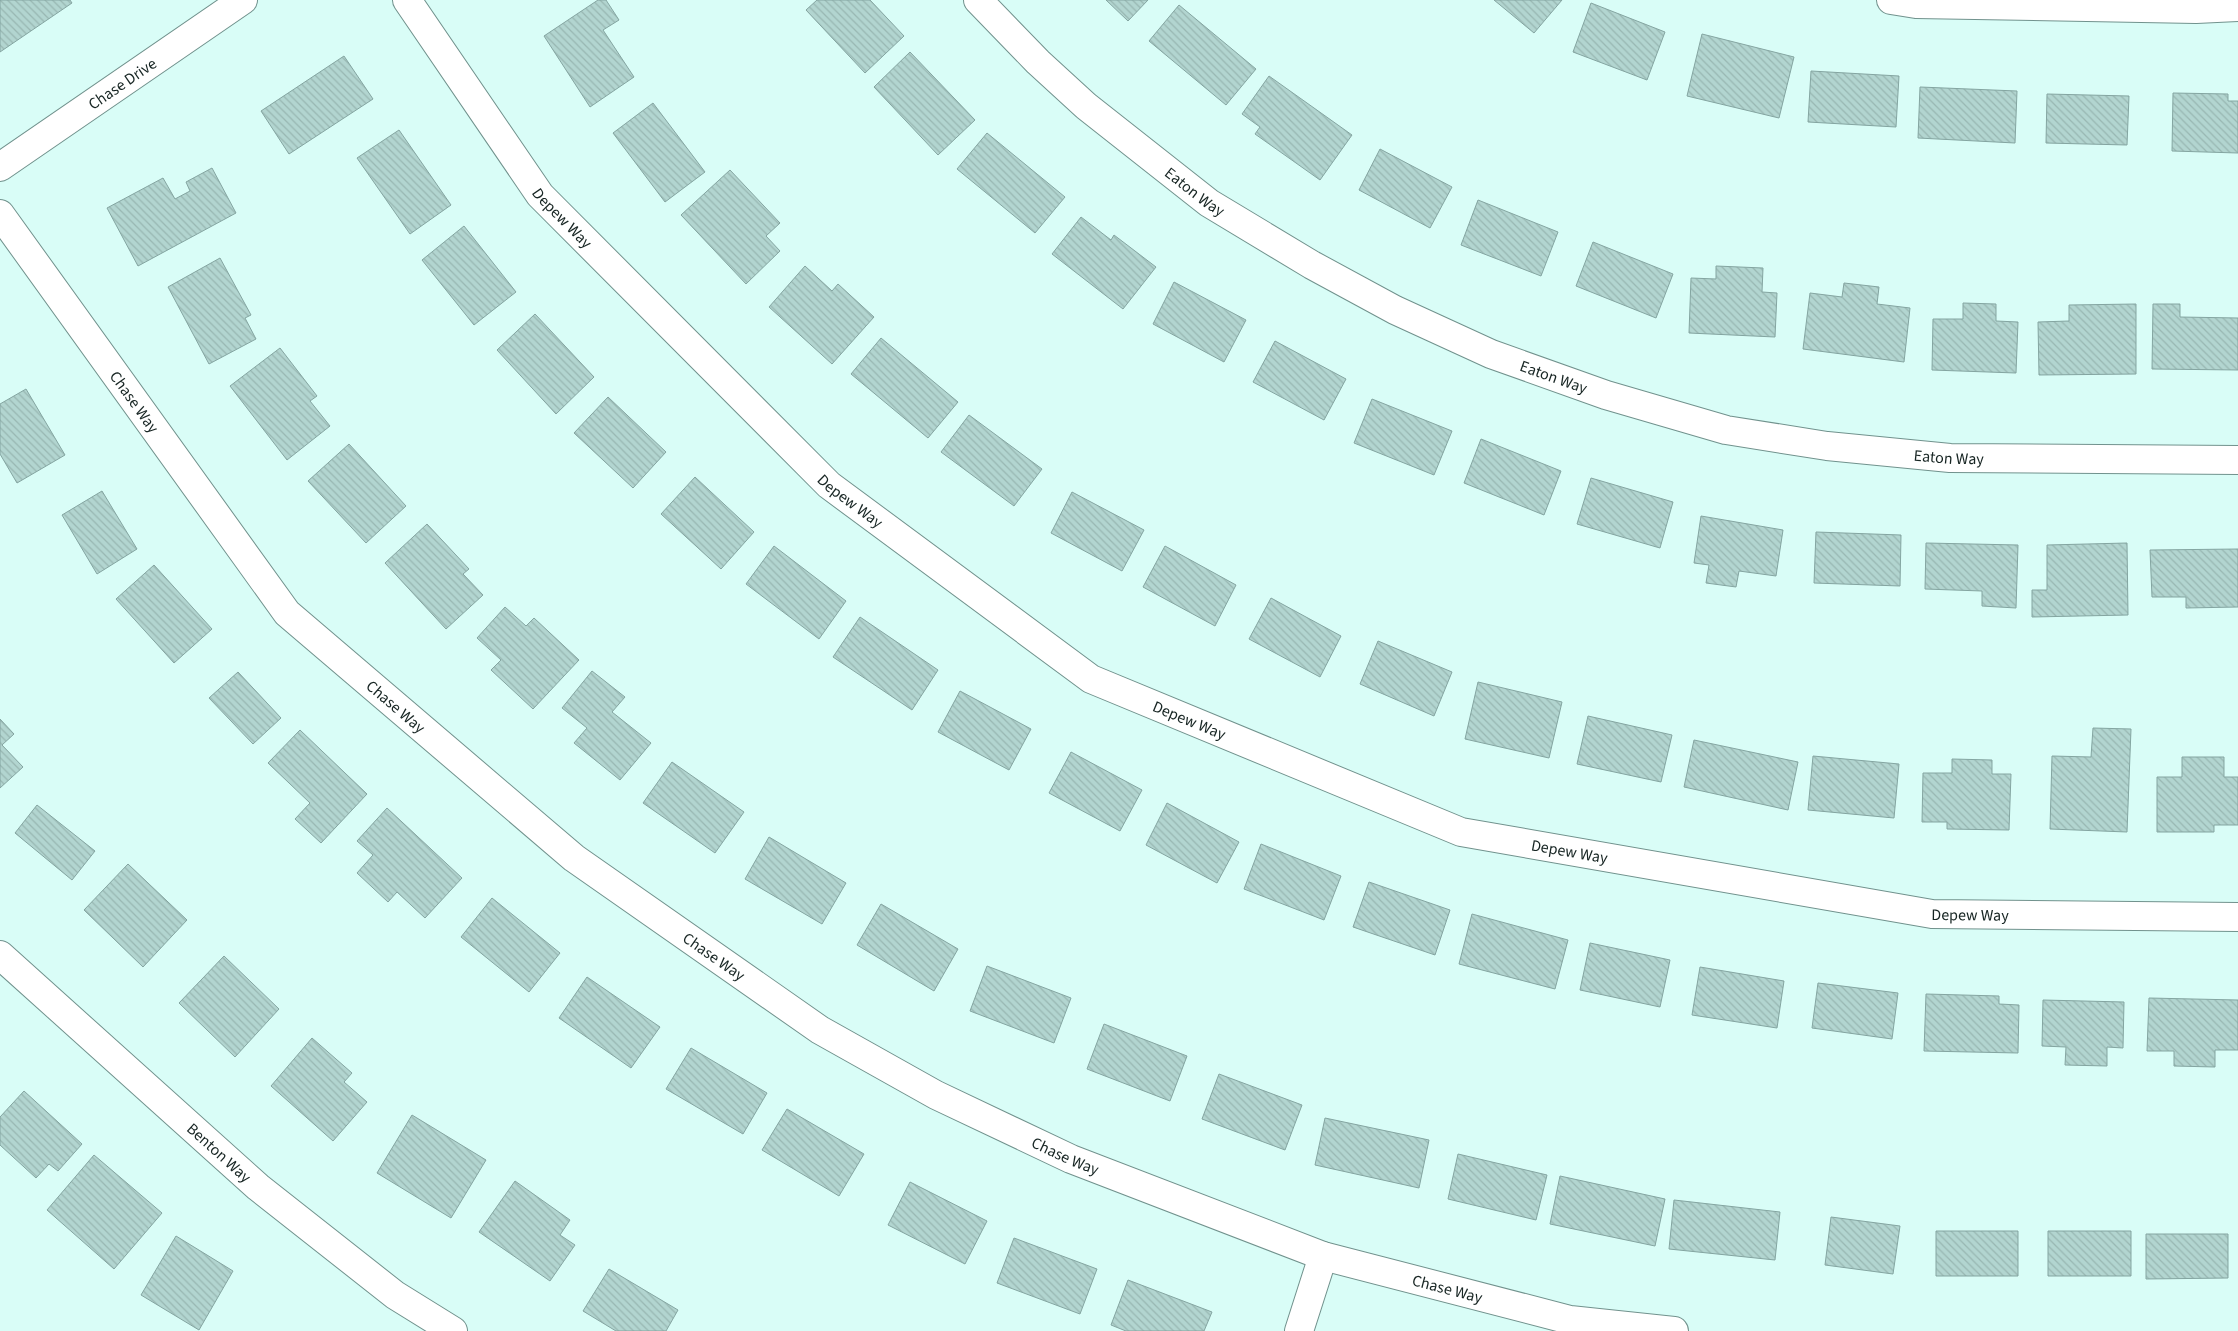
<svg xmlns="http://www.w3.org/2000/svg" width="2238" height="1331" font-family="'Source Sans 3',sans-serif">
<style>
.building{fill:url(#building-back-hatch);stroke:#84a5a1}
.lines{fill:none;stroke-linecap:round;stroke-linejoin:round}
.minor-casing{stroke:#71928d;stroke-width:30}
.tertiary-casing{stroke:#71928d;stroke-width:30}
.minor{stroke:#fff;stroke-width:28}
.tertiary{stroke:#fff;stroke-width:28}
.labels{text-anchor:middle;stroke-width:4;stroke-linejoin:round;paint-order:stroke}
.street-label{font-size:16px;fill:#172523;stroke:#fff}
</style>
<defs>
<pattern id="building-back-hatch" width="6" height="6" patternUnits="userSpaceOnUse" patternTransform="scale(1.25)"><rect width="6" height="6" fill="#b2d5d0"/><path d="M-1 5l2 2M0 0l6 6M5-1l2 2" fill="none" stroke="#98b7b2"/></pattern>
</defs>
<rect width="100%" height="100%" fill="#d9fdf7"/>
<path class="building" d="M0 0H70L72 3 0 52Z
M598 0H606L619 20 603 30 634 77 590 107 544 36Z
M817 0H870L904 36 865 73 806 10Z
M1106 0H1148L1128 21Z
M1494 0H1562L1534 33Z
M1591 3 1665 32 1647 80 1573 52Z
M1179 5 1256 69 1226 105 1149 41Z
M1702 34 1794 57 1779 118 1687 96Z
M910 52 975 120 938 155 874 87Z
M344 56 373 99 289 154 261 111Z
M1811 71 1899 76 1896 127 1808 122Z
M1269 76 1352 135 1320 180 1255 134 1260 127 1242 114Z
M1920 87 2017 91 2015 143 1918 138Z
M2173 93 2228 94V101H2238V153L2172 151Z
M2047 94 2129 96 2127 145 2046 143Z
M653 103 705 172 665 202 613 133Z
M399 130 451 205 410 234 357 158Z
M987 133 1065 197 1035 233 957 169Z
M1380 149 1452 187 1430 228 1359 190Z
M212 168 236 213 138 266 107 208 163 178 175 199 190 191 186 182Z
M730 170 780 223 766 236 780 251 746 284 681 215Z
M1478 200 1558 232 1541 276 1461 245Z
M1081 217 1111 240 1114 235 1156 267 1123 309 1052 254Z
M464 226 516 292 474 325 422 260Z
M1593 242 1673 274 1656 318 1576 286Z
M220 258 251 315 245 318 256 339 209 364 168 287Z
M805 266 832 291 838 284 874 317 832 364 769 307Z
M1716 266 1763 268 1762 292 1777 293 1775 337 1689 333 1691 278 1716 279Z
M1174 282 1246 320 1224 362 1153 324Z
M1844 283 1879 287 1877 304 1910 308 1904 362 1803 349 1810 293 1842 297Z
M1963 303 1996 304V321L2018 322 2016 373 1932 370 1933 319H1963Z
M2136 304V374L2039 375 2038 322 2069 321V305Z
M2153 304H2180V317L2238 318V370L2152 369Z
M535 314 594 377 556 414 497 350Z
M881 338 958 402 928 438 851 374Z
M1275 341 1346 379 1324 420 1253 382Z
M280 348 317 396 310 401 330 426 287 460 230 386Z
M26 389 65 455 17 483 0 454V404Z
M608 397 666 452 633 488 574 433Z
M1372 399 1452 431 1434 475 1354 443Z
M969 415 1042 469 1014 506 941 452Z
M1481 439 1561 471 1544 515 1464 483Z
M349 444 406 506 366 543 308 481Z
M695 477 754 532 721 569 661 514Z
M1591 478 1673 502 1660 548 1577 524Z
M102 491 137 549 97 574 62 515Z
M1072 492 1144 530 1122 571 1051 533Z
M1701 516 1783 530 1776 576 1739 571 1736 587 1706 583 1709 565 1694 563Z
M427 524 469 569 463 574 483 595 446 629 385 563Z
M1816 532 1901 535 1900 586 1814 583Z
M1926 543 2018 545 2016 608 1982 606V591L1925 589Z
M2127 543 2128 615 2032 617V590H2047V545Z
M774 546 846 601 819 639 746 584Z
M1165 546 1236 585 1215 626 1143 587Z
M2238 549V607L2186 608V597H2152L2150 550Z
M154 565 212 629 174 663 116 599Z
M1271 598 1341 636 1320 677 1249 639Z
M505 607 526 626 534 618 579 660 533 709 491 670 501 660 477 638Z
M860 617 938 670 912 710 833 657Z
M1378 641 1452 672 1434 716 1360 684Z
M592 671 625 697 612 712 651 743 620 780 574 743 587 728 562 708Z
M238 672 281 718 253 744 209 698Z
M1478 682 1562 702 1549 758 1465 739Z
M960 691 1031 729 1009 770 938 732Z
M1588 716 1672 735 1661 782 1577 764Z
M0 719 14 734 2 745 23 767 0 788Z
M2093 728 2131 729 2127 832 2050 829 2052 756 2091 757Z
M300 730 367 794 321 843 295 819 310 803 268 763Z
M1694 740 1798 762 1788 810 1684 787Z
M1071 752 1142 790 1120 831 1049 793Z
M1813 756 1899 764 1894 818 1808 810Z
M2182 757H2224V777H2238V825H2214V832H2157V777H2182Z
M1952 759 1992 760V774H2011L2009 830 1947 829V822H1922L1923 773H1952Z
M672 762 744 812 715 853 643 803Z
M1167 803 1239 842 1217 883 1146 845Z
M37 805 95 851 72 880 15 833Z
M387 808 462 878 425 918 397 892 388 902 357 873 373 855 357 841Z
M769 837 846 883 822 924 745 879Z
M1261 844 1341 876 1324 920 1244 889Z
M128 864 187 920 143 967 84 910Z
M1369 882 1450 910 1435 955 1353 927Z
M492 898 560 953 529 992 461 937Z
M881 904 958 949 934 991 857 945Z
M1472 914 1568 940 1555 989 1459 964Z
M1590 943 1670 960 1660 1007 1580 990Z
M224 956 279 1009 235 1057 179 1003Z
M987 966 1071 998 1054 1043 970 1011Z
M1700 967 1784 981 1777 1028 1692 1015Z
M587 977 660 1027 631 1068 559 1018Z
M1818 983 1898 993 1892 1039 1812 1028Z
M1926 994 1999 996V1004L2019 1005 2018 1053 1924 1051Z
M2149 998 2238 1000V1050H2215V1067L2174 1066V1051H2147Z
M2043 1000 2124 1002 2123 1048 2107 1047V1066L2065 1065 2066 1047 2042 1046Z
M1104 1024 1187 1056 1170 1101 1087 1069Z
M312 1038 352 1073 344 1082 367 1102 333 1141 271 1086Z
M691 1048 767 1093 743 1134 666 1089Z
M1219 1074 1302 1105 1285 1150 1202 1119Z
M24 1091 82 1144 58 1171 49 1164 36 1178 0 1145V1117Z
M787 1109 864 1154 839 1196 762 1150Z
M412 1115 486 1160 451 1218 377 1173Z
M1325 1118 1429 1140 1419 1188 1315 1165Z
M1458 1154 1547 1175 1536 1220 1448 1199Z
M94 1155 162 1213 114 1269 47 1210Z
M1560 1176 1665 1199 1655 1246 1550 1224Z
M515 1181 570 1220 560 1235 575 1245 550 1281 479 1232Z
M910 1182 987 1221 965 1264 888 1225Z
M1674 1200 1780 1212 1775 1260 1669 1249Z
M1831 1217 1900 1226 1893 1274 1825 1265Z
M1936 1231H2018V1276H1936Z
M2048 1231H2131V1276H2048Z
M2146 1234H2228V1278L2146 1279Z
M176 1236 233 1271 199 1330 141 1295Z
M1014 1238 1097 1269 1080 1314 997 1283Z
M609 1269 678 1310 666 1331H616L583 1311Z
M1128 1280 1212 1312 1204 1331H1126L1111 1325Z"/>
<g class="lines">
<g class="minor-casing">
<g id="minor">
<path id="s1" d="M407 0 540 195 829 485 1091 679 1461 832 1932 914 2238 917"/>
<path id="s2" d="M978 0 1038 62 1086 106 1209 203 1312 265 1395 310 1491 354 1606 395 1726 430 1827 446 1950 458 2238 460"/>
<path d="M1891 0 1916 4 2196 9 2238 7"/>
<path id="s3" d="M0 214 287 613 574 858 820 1030 936 1095 1071 1159 1323 1256 1570 1320 1674 1331"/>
<path id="s4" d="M0 955 258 1187 395 1295 453 1331"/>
<path d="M1299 1331 1323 1256"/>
</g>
</g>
<g class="tertiary-casing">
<g id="tertiary">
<path id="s5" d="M0 167 243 0"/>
</g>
</g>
<use href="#minor" class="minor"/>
<use href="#tertiary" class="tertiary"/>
</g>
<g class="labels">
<g class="street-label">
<text dy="6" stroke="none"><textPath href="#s5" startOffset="148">Chase Drive</textPath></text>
<text dy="6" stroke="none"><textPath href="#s2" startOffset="290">Eaton Way</textPath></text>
<text dy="6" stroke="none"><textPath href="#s1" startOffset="268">Depew Way</textPath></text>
<text dy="6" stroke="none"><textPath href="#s2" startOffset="695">Eaton Way</textPath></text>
<text dy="6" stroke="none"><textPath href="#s3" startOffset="231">Chase Way</textPath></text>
<text dy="6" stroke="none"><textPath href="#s2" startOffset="1100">Eaton Way</textPath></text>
<text dy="6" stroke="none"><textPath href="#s1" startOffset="672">Depew Way</textPath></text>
<text dy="6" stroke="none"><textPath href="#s3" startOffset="635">Chase Way</textPath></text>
<text dy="6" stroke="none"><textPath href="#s1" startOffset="1078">Depew Way</textPath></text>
<text dy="6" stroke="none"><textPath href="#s1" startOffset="1482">Depew Way</textPath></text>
<text dy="6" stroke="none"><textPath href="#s1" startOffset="1888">Depew Way</textPath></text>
<text dy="6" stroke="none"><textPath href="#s3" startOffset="1040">Chase Way</textPath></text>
<text dy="6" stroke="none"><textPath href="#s4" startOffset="295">Benton Way</textPath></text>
<text dy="6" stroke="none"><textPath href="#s3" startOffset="1445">Chase Way</textPath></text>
<text dy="6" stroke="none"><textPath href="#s3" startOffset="1850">Chase Way</textPath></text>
</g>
</g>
</svg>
